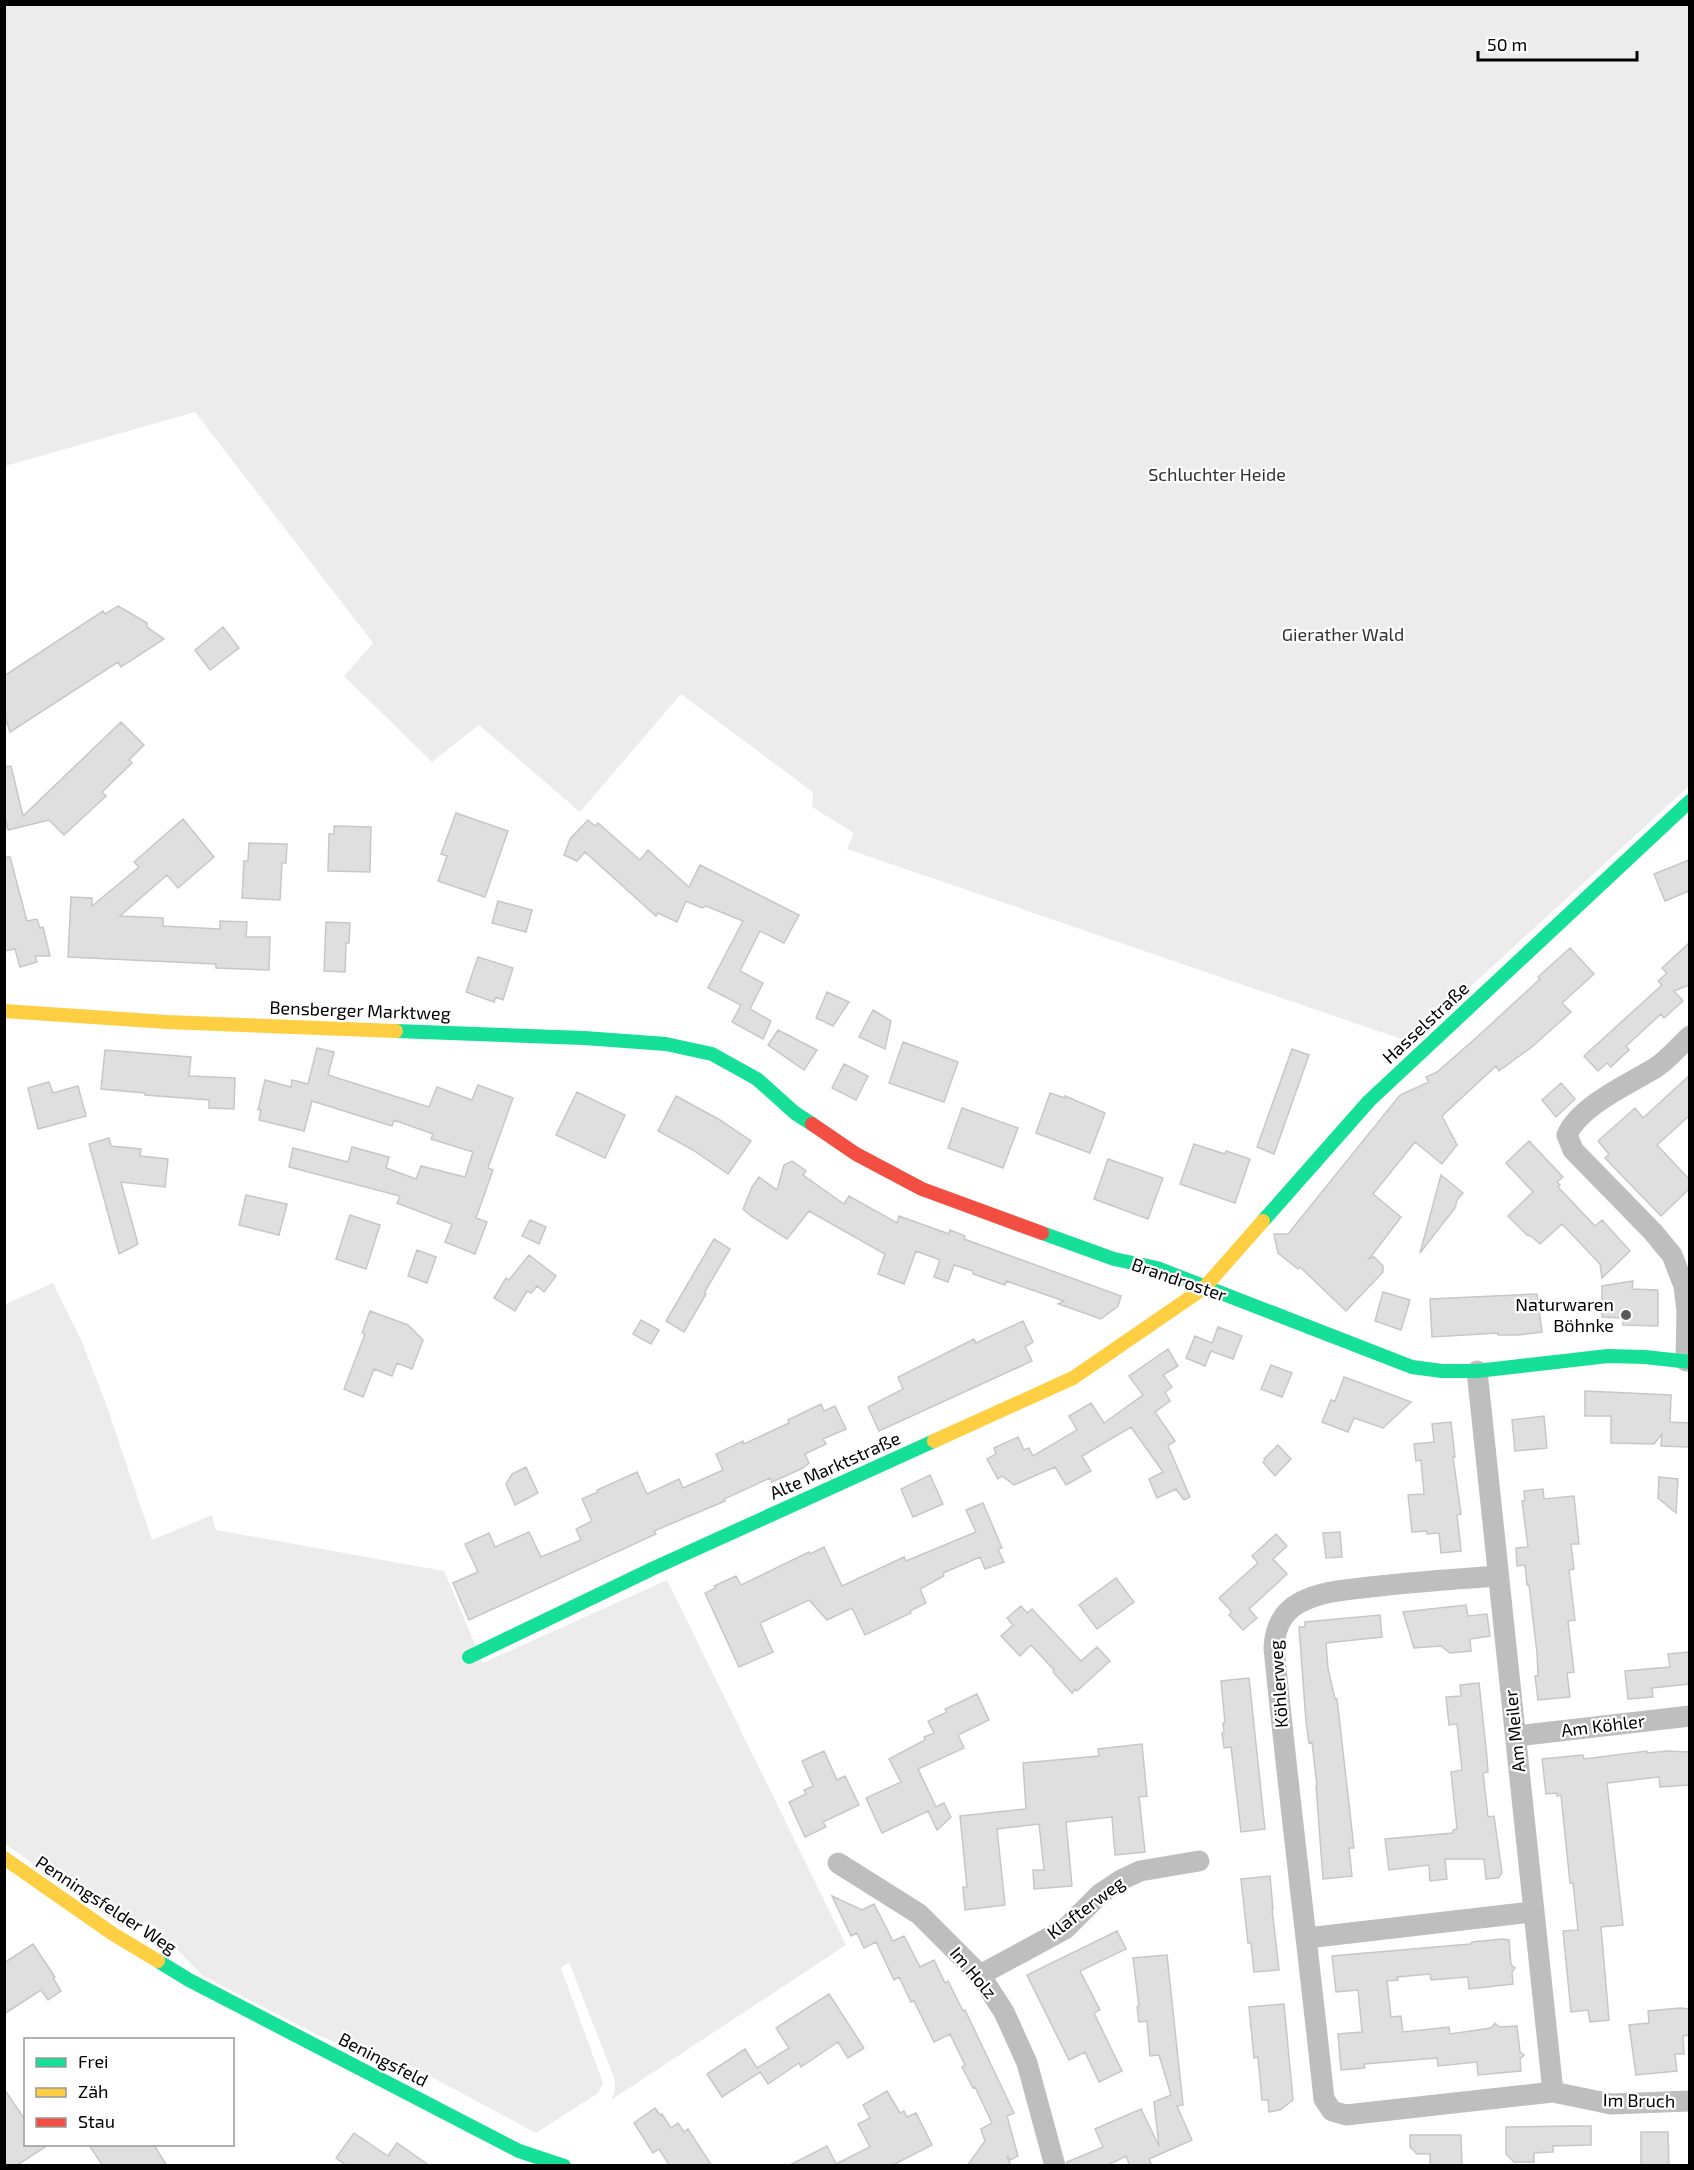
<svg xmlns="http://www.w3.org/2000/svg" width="1694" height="2170" font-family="'Exo 2',sans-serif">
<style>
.green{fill:#ececec}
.building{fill:#dfdfdf;stroke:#c7c7c7;stroke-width:1.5}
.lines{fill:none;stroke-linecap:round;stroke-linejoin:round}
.street{stroke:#bebebe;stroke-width:21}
.fast{stroke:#16e098;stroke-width:14}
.slow{stroke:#ffcf43;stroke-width:14}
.jam{stroke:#f24e42;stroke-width:14}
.poi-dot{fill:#595959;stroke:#fff;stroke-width:2}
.labels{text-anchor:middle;stroke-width:4.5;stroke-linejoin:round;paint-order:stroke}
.park-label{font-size:18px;fill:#333;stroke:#fff}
.street-label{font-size:18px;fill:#000;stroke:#fff}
.poi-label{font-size:18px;fill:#000;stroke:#fff;text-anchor:end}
</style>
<rect width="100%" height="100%" fill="#fff"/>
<path class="green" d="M4 5H1689V786L1410 1042 847 849 854 833 812 807 813 792 681 694 580 812 479 725 432 762 344 676 373 643 195 412 5 466Z
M53 1283 82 1342 106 1404 152 1540 212 1515 216 1530 444 1571 483 1663 667 1580 846 1945 611 2100 615 2091V2080L569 1962 561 1968 603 2083 598 2093 536 2133 411 2066 403 2069 322 2037 203 1976 149 1921 122 1927 5 1844 4 1305Z"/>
<path class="building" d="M118 606 147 623V627L164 639 121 667 118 662 10 732 4 713V676L103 611 105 614Z
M223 627 239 648 210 670 195 650Z
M121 722 144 745 129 760 132 763 102 792 106 796 64 835 49 820 8 830 4 815V767L11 766 23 816Z
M456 813 508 831 485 897 438 881 447 856 441 854Z
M183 819 214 857 178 888 167 875 120 916 163 918V926L220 929V921L247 922 246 937H270L269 970 216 968V964L68 957 71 897 92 898V906L139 867 134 862Z
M588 820 595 826 598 823 640 860 648 850 689 887 700 865 799 915 784 943 760 931 740 971 763 983 750 1009 771 1021 763 1039 732 1022 741 1005 708 988 743 921 706 906 702 908 686 901 677 922 658 913 656 916 585 852 577 861 564 855 570 839Z
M334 826 371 827 370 872 328 871 329 834H334Z
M249 843 287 844 286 863H282L280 900 242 898 244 861H248Z
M4 857H10L27 921 37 919 40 928 43 927 50 956H35L37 962 20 967 15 949 4 951Z
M1689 860V891L1665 901 1654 874Z
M498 901 532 910 526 932 492 923Z
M326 922 350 923 349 943H346L345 972 324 971Z
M1689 943V985L1674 991 1683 1001 1664 1018 1661 1014 1626 1046 1629 1050 1611 1067 1607 1063 1598 1071 1584 1056 1662 985 1658 981 1667 973 1662 968Z
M1570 948 1594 974 1562 1003 1571 1012 1533 1046 1499 1071 1496 1066 1442 1116 1457 1145 1442 1164 1415 1142 1373 1194 1401 1217 1369 1259 1374 1257 1383 1266V1272L1346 1311 1300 1267 1298 1269 1278 1253 1274 1234H1288L1400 1095 1429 1082 1426 1077 1437 1072 1476 1038 1540 979 1538 977Z
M478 957 513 968 503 1000 496 997 494 1002 466 992Z
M827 992 849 1002 833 1026 816 1018Z
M873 1010 891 1021 885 1049 859 1037Z
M778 1030 817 1050 804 1070 768 1045Z
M903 1042 958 1062 944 1102 889 1083Z
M317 1048 334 1052 328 1075 429 1107 437 1087 472 1100 478 1085 513 1098 488 1168 493 1170 476 1218 487 1222 475 1254 445 1242 452 1224 397 1203 400 1196 289 1167 293 1148 348 1162 352 1147 389 1157 386 1168 416 1179 421 1166 465 1177 473 1152 431 1139 433 1134 394 1120 392 1126 312 1101 304 1131 259 1120 261 1110H258L265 1080 291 1087 292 1080 308 1084Z
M1292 1049 1309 1055 1274 1154 1257 1147Z
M105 1050 191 1057 189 1076 235 1078 234 1109 209 1108V1100L145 1095V1093L101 1089Z
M844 1064 868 1076 856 1100 832 1088Z
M1689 1076V1116L1657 1145 1689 1179V1189L1661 1216 1605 1158 1609 1154 1598 1141 1635 1108 1643 1118Z
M49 1082 53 1093 78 1086 86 1116 38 1129 28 1088Z
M1561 1083 1575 1099 1556 1117 1542 1100Z
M577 1092 625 1115 605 1158 556 1135Z
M1050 1093 1065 1098V1096L1105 1113 1090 1153 1036 1133Z
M676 1096 720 1120 751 1141 728 1174 693 1150 658 1131Z
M962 1108 1018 1128 1003 1168 948 1148Z
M109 1138 111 1146 141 1149 140 1156 168 1159 165 1187 121 1182 138 1244 119 1254 89 1144Z
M1529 1141 1563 1177 1557 1182 1560 1185 1558 1187 1595 1226 1602 1220 1630 1251 1602 1278 1600 1264 1562 1224 1540 1244 1531 1236 1527 1235 1508 1216 1533 1192 1506 1163Z
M1194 1144 1225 1154 1226 1151 1250 1159 1235 1203 1180 1184Z
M1108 1159 1163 1178 1148 1219 1094 1199Z
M792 1161 806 1171 803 1175 844 1204 849 1196 897 1223 899 1216 949 1234 950 1230 965 1236 964 1239 1121 1296 1118 1306 1101 1319 1058 1304 1064 1301 1006 1281 1005 1285 973 1274V1271L954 1265 948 1282 934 1277 940 1260 916 1251 904 1284 878 1274 885 1254 809 1211 787 1239 751 1216 743 1209 752 1187 759 1177 777 1190 784 1165Z
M1441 1175 1463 1193 1457 1200 1455 1208 1420 1253Z
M246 1195 287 1204 279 1235 239 1225Z
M350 1215 380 1225 366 1269 336 1259Z
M530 1220 546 1227 539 1244 522 1236Z
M714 1239 730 1249 704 1293 706 1294 684 1332 666 1321Z
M417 1250 436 1257 427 1283 408 1276Z
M529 1255 556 1276 544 1292 537 1286 531 1293 527 1291 515 1311 494 1298 506 1278 509 1280Z
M1633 1281 1632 1289 1658 1290V1326L1623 1325V1318L1602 1317V1286Z
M1383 1292 1410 1300 1401 1330 1375 1321Z
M1537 1294 1542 1332 1518 1335H1498V1333L1432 1337 1430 1299Z
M370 1311 408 1325 423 1340 412 1369 397 1363 392 1376 374 1369 363 1397 344 1389 365 1334 362 1333Z
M641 1320 659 1330 651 1344 633 1334Z
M1023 1321 1033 1342 1025 1347 1032 1361 879 1431 868 1407 903 1389 898 1377 974 1339 976 1343Z
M1218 1327 1242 1336 1233 1359 1211 1351 1205 1366 1186 1358 1195 1336 1212 1343Z
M1168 1349 1178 1366 1163 1375 1172 1387 1165 1392 1170 1401 1155 1412 1175 1441 1168 1446 1190 1497 1184 1500 1176 1489 1157 1498 1149 1479 1163 1472 1131 1427 1082 1456 1091 1471 1066 1485 1055 1467 1014 1485 1002 1476 998 1479 987 1459 996 1454 994 1448 1018 1437 1024 1450 1029 1448 1033 1456 1077 1430 1069 1416 1091 1403 1104 1423 1143 1395 1129 1376Z
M1271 1365 1292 1373 1282 1397 1261 1389Z
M1344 1377 1366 1385 1411 1402 1383 1428 1354 1418 1348 1432 1322 1422 1331 1400 1335 1401Z
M1585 1391 1671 1395 1670 1422 1689 1423V1447L1661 1446 1662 1434 1654 1444 1611 1443V1416H1585Z
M821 1404 824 1411 835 1406 846 1429 823 1439 826 1444 805 1454 809 1463 803 1468 772 1482 770 1478 724 1499 725 1501 654 1531 656 1534 469 1620 453 1583 478 1572 465 1544 489 1533 495 1547 529 1532 541 1557 581 1540 576 1529 592 1521 582 1499 598 1492 597 1490 637 1472 647 1494 679 1479 683 1488 723 1470 716 1454 743 1441 744 1444 789 1423 788 1420Z
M1544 1416 1547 1448 1515 1451 1512 1420Z
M1451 1422 1455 1457H1453L1461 1514 1457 1515 1461 1551 1441 1553 1439 1533 1427 1534V1531L1412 1532 1408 1495 1424 1494 1421 1460 1416 1461 1414 1444 1434 1442 1432 1424Z
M1278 1445 1291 1459 1275 1476 1263 1462 1265 1460 1264 1459Z
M526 1467 538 1493 515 1505 506 1484 512 1474Z
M930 1475 943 1504 913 1517 901 1489Z
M1659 1477 1678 1479 1676 1513 1658 1498Z
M1543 1489 1544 1499 1574 1496 1579 1544H1571L1574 1569 1569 1570 1575 1620 1568 1621 1574 1672 1567 1673 1570 1697 1538 1700 1535 1676H1538L1537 1653 1529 1585H1527L1525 1565 1517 1566 1516 1548 1528 1547 1522 1501H1525L1524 1491Z
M983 1503 1002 1548 998 1549 1004 1562 985 1569 980 1557 943 1573 944 1576 920 1589 926 1603 910 1611 911 1613 865 1635 852 1608 827 1620 809 1600 760 1623 773 1652 739 1667 705 1593 716 1588 714 1586 736 1576 741 1585 809 1552 810 1554 824 1547 842 1586 904 1557 906 1561 976 1532 966 1510Z
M1340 1532 1342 1557 1326 1558 1323 1533Z
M1276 1534 1287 1546 1273 1559 1287 1574 1249 1609 1257 1618 1243 1630 1229 1615 1232 1612 1219 1598 1258 1563 1252 1556Z
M1116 1578 1134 1602 1097 1629 1079 1605Z
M1466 1605 1468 1616 1487 1614 1490 1636 1470 1639 1471 1651 1450 1653 1441 1646 1414 1648 1403 1612Z
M1021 1606 1027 1613 1032 1609 1081 1661 1097 1647 1110 1661 1077 1691 1075 1689 1072 1693 1053 1672 1054 1670 1031 1645 1020 1656 1001 1636 1013 1625 1007 1618Z
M1380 1615 1382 1637 1326 1643 1328 1669 1335 1699H1337L1354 1848H1349L1352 1876 1323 1879 1316 1786H1317L1312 1742 1309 1743 1306 1721 1299 1627H1305V1622Z
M1689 1652V1684L1652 1688 1653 1697 1628 1699 1625 1671 1670 1667 1668 1654Z
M1249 1678 1265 1829 1241 1832 1231 1747 1224 1748 1222 1733 1224 1732 1223 1723H1225L1221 1681Z
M1479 1683 1487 1758 1488 1772 1483 1773 1488 1817 1494 1816 1502 1873 1498 1878 1486 1879 1484 1859H1445L1447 1879 1430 1881 1429 1865 1389 1870 1385 1839 1453 1833V1830L1457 1829 1451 1772 1462 1770 1457 1724 1449 1725 1446 1697 1461 1696 1460 1685Z
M977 1694 989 1720 958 1735 964 1748 918 1769 936 1807 944 1803 951 1817 937 1830 928 1811 882 1833 866 1798 901 1782 889 1759 925 1740 924 1737 934 1733 928 1721 947 1712 945 1709Z
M1142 1744 1147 1796 1139 1797 1145 1852 1115 1855 1112 1817 1066 1822 1072 1886 1034 1889 1033 1870H1044L1039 1824 997 1829 1005 1905 965 1910 963 1887H967L960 1816 1026 1809 1023 1763 1099 1756 1098 1749Z
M824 1751 837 1780 845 1776 859 1805 823 1822 826 1827 805 1837 789 1802 806 1794 804 1790 813 1786 802 1761Z
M1647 1751V1753L1667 1751 1689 1752V1785L1660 1787 1659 1777 1607 1783 1623 1925 1601 1927 1609 2020 1590 2022 1588 2010 1571 2012 1563 1931 1578 1930 1573 1883H1570L1561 1795 1557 1796V1793L1546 1794 1542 1759 1583 1755 1584 1759Z
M1270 1876 1273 1909H1272L1279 1970 1254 1972 1251 1943H1248L1241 1879Z
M832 1896 862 1910 874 1904 893 1941 904 1936 920 1967 934 1960 945 1983 948 1981 963 2011 965 2010 1014 2113 1007 2116 1018 2156 1010 2160 1007 2156 1011 2166H967L985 2141 981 2129 992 2123 975 2087 973 2088 962 2067 965 2065 950 2034 934 2042 914 2001 911 2002 899 1977 894 1980 876 1942 864 1948 857 1933 851 1936Z
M1117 1931 1126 1949 1080 1971 1100 2010 1094 2013 1122 2071 1099 2082 1085 2052 1069 2060 1027 1975Z
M1502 1939 1509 1940 1511 1965 1515 1968 1512 1972 1513 1984 1469 1989 1468 1977 1431 1980 1430 1974 1397 1977 1398 1980 1387 1981 1391 2017 1401 2016 1403 2032 1449 2027 1450 2034 1491 2028 1495 2023 1499 2027 1517 2026 1520 2052 1524 2055 1520 2059 1521 2071 1478 2075 1477 2062 1438 2066 1437 2058 1364 2064 1365 2068 1341 2070 1338 2034 1362 2032 1358 1990 1336 1992 1332 1956 1470 1944 1472 1942Z
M33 1944 55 1977 53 1978 61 1991 48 2000 41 1990 4 2014V1963Z
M1167 1955 1183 2105 1177 2106 1192 2140 1149 2159 1152 2166H1130L1126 2156 1106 2166H1067V2162L1103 2147 1095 2129 1141 2109 1159 2146 1154 2102 1171 2095 1159 2055 1150 2056 1147 2021 1139 2022 1137 2007 1139 2006 1133 1958Z
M829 1994 864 2048 848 2058 838 2042 801 2067 799 2063 768 2084 760 2072 722 2097 707 2074 745 2049 757 2068 789 2048 776 2028Z
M1284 2004 1293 2100 1280 2110 1269 2112 1268 2100H1262L1258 2057 1254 2058 1249 2007Z
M1680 2008 1689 2009V2035L1683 2036 1684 2054H1675L1677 2071 1636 2075 1629 2025 1649 2023 1648 2011Z
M4 2089 26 2121V2145H48L16 2166H4Z
M887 2091 900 2113 904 2111 907 2117 916 2113 932 2145 891 2166H788L827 2146 836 2164 870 2147 858 2124 870 2118 863 2105Z
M655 2108 660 2115 662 2114 671 2128 678 2123 684 2132 688 2129 712 2166H670L659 2149 653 2153 634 2123Z
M1572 2126H1591V2145L1553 2146V2152L1534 2153V2162H1514L1506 2154V2127Z
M1641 2132H1668L1669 2166H1641Z
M354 2133 388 2156 397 2143 430 2166H347L336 2158Z
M1410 2135H1461L1462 2166H1430V2154H1417L1410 2147Z
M89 2145H154L167 2166H103Z"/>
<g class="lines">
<path class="street" d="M1686 1361 1687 1311 1684 1286 1672 1255 1653 1232 1573 1150 1567 1135C1579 1106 1629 1084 1655 1068 1668 1060 1679 1046 1690 1036
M1477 1371 1553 2092
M1498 1576C1455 1579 1413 1582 1370 1587 1345 1590 1321 1591 1299 1603 1281 1613 1275 1629 1274 1648 1289 1799 1308 1948 1324 2099L1332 2111 1346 2115 1553 2092 1611 2104 1690 2101
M1516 1736 1690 1716
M838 1863 919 1914 980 1975 1004 2012 1027 2063 1055 2166
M1307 1938 1532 1912
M980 1975 1065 1929 1100 1894 1121 1880 1140 1871 1199 1861"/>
<path class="fast" d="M396 1031 584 1038 666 1044 712 1054 757 1079 795 1113 812 1124
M1263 1221 1369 1101 1690 801
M1042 1233 1114 1259 1157 1268 1412 1367 1442 1371H1477L1608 1356 1645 1357 1690 1362
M469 1657 654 1568 934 1441
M158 1961 189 1980 519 2151 564 2166"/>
<path class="slow" d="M4 1011 167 1022 396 1031
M934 1441 1073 1378 1204 1288 1263 1221
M4 1858 113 1934 158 1961"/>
<path class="jam" d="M812 1124 856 1154 922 1189 1042 1233"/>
</g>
<circle class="poi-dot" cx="1626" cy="1315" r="6"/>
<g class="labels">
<g class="park-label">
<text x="1217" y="481">Schluchter Heide</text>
<text x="1343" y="641">Gierather Wald</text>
</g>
<g class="street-label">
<text transform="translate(360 1011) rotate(2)" y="6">Bensberger Marktweg</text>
<text transform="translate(1426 1023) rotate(-43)" y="6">Hasselstraße</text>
<text transform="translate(1179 1280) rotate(19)" y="6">Brandroster</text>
<text transform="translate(835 1466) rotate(-24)" y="6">Alte Marktstraße</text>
<text transform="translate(1279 1684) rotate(-94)" y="6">Köhlerweg</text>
<text transform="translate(1603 1726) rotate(-7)" y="6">Am Köhler</text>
<text transform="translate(1515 1731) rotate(-96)" y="6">Am Meiler</text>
<text transform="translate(106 1905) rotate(33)" y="6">Penningsfelder Weg</text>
<text transform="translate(1086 1908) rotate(-37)" y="6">Klafterweg</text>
<text transform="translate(973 1973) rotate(50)" y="6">Im Holz</text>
<text transform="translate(383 2060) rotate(27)" y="6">Beningsfeld</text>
<text transform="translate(1639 2101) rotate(1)" y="6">Im Bruch</text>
</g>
<g class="poi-label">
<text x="1614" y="1311">Naturwaren<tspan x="1614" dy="21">Böhnke</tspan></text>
</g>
</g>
<rect width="1694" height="2170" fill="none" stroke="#000000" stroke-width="12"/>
<rect x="24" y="2038" width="210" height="108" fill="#ffffff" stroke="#999999" stroke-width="1.5"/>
<rect x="36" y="2058" width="30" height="9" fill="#16e098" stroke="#999999" stroke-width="1.5"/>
<text x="78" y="2068" font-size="18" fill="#000000">Frei</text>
<rect x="36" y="2088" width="30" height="9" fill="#ffcf43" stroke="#999999" stroke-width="1.5"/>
<text x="78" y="2098" font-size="18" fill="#000000">Zäh</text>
<rect x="36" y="2118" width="30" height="9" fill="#f24e42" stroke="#999999" stroke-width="1.5"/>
<text x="78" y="2128" font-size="18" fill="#000000">Stau</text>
<path d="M1478 51v9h159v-9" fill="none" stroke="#000000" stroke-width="3"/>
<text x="1487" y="51" font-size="18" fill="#000000" stroke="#ffffff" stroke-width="4.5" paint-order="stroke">50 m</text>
</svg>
